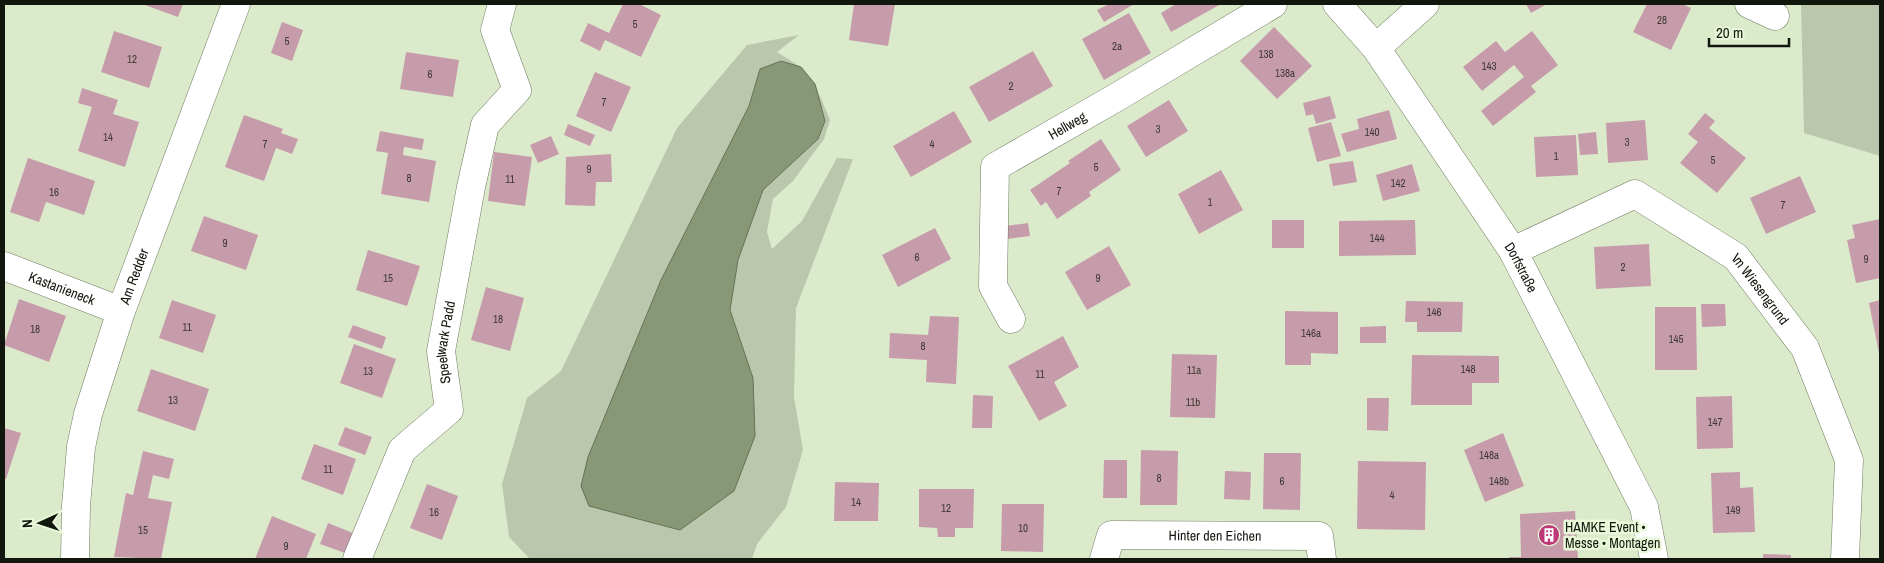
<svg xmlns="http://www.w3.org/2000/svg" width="1884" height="563" font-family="'Archivo Narrow',sans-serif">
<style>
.green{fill:#bac7ad}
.water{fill:#889876;stroke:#657156}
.building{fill:#c69cab}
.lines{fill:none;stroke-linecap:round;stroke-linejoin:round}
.minor-casing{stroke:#6e7b60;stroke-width:29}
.minor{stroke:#fff;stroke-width:28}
.labels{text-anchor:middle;stroke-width:5;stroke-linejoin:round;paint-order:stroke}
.number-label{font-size:11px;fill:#3f3834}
.street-label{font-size:14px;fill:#12170d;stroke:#e9f8d9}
.poi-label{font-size:14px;fill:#12170d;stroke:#e9f8d9;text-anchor:start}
</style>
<rect width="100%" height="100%" fill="#dceacc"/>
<path class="green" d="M1801 4H1880V156L1804 133Z
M799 35 777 52 801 67 781 61 760 69 749 106 661 280 588 457 581 486 753 378 730 310 738 260 763 190 818 139 825 121 815 84 830 120 824 139 793 181 773 199 767 232 772 249 802 221 837 158 853 159 796 308 794 397 803 450 786 507 757 544 752 559H530L509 537 502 484 527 398 561 371 677 128 747 45Z"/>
<path class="water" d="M781 61 801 67 815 84 825 121 818 139 763 190 738 260 730 310 753 378 755 436 734 491 680 530 589 506 581 486 588 457 661 280 749 106 760 69Z"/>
<path class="building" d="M142 4H183L178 17Z
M623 4H639L661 15 641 57 605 40 600 51 580 41 588 23 609 33Z
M854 4H895L888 46 849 40Z
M1109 4H1134L1104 22 1097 10Z
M1176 4H1221L1171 32 1161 13Z
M1526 4H1547L1531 13Z
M1647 4H1682L1691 8 1671 50 1633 32Z
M1129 13 1151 53 1104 80 1082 39Z
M282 22 303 30 292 61 271 53Z
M1274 27 1312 66 1277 99 1240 61Z
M114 31 162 47 149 88 101 72Z
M1532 31 1558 65 1531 86 1536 92 1493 126 1481 111 1524 77 1514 65 1482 91 1463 67 1496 41 1505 52Z
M1033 51 1053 86 989 122 969 87Z
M406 52 459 60 453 97 400 89Z
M595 72 631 87 611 132 576 116Z
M82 88 118 100 113 114 139 122 125 167 78 151 92 107 78 103Z
M1330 96 1336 118 1316 124 1313 114 1306 116 1303 103Z
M1169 100 1188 131 1146 157 1127 126Z
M1389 110 1397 139 1347 152 1341 134 1359 129 1357 119Z
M954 111 972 142 911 177 893 146Z
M1705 113 1715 121 1709 128 1746 158 1717 193 1680 163 1698 142 1688 134Z
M244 115 283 129 281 133 298 139 292 154 276 148 264 181 225 167Z
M1645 120 1648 160 1608 163 1606 123Z
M1331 122 1341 156 1317 162 1308 128Z
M568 124 595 135 590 146 564 135Z
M380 131 424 139 422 150 404 147 403 155 436 161 429 202 381 194 388 153 376 151Z
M1596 132 1598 154 1580 155 1578 134Z
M1576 135 1578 175 1536 177 1534 137Z
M551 136 559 154 538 163 530 145Z
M1101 139 1121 170 1089 192 1091 196 1057 219 1046 202 1041 206 1030 190 1070 163 1068 161Z
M494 152 532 157 525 206 488 201Z
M611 154 612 182H596L595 206 565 205 566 157Z
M28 158 95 181 84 215 46 202 39 222 10 212Z
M1353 161 1357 182 1333 186 1329 164Z
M1412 164 1420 191 1383 201 1376 175Z
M1221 170 1243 210 1199 234 1178 194Z
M1800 176 1816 212 1766 234 1750 198Z
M204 216 258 235 246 270 191 251Z
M1880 219V278L1856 283 1847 240 1855 238 1852 225Z
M1272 220H1304V248H1272Z
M1415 220 1416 255 1339 256V221Z
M1028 223 1030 236 1007 239 1006 226Z
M935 228 951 259 898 287 882 255Z
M1649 244 1651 286 1596 289 1594 247Z
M1109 246 1131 285 1087 310 1065 272Z
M368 250 420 266 407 306 356 290Z
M486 287 524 298 510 351 471 340Z
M19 299 66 316 49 362 4 345Z
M172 300 216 315 203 353 159 338Z
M1880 300V353H1879L1869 303Z
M1406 301 1463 302 1462 332H1417V322H1405Z
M1701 304H1725L1726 326 1702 327Z
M1655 307H1696L1697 370H1655Z
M1285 311 1338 312V354L1311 353V365H1285Z
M930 316 959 317 956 384 926 382 927 360 889 358 890 333 928 335Z
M353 325 386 337 382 349 348 337Z
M1386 326V343H1360V327Z
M1063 336 1079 367 1054 382 1067 406 1039 421 1008 366Z
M354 344 396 359 382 398 340 383Z
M1172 354 1217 355 1215 418 1170 417Z
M1412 355 1499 356V383H1472V405H1411Z
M151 369 209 389 195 431 137 411Z
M973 395 993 396 992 428H972Z
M1732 396 1733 448 1697 449 1696 397Z
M1367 398H1389L1388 431 1367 430Z
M345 427 372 437 365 455 338 445Z
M4 428 21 433 6 479H4Z
M1503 433 1524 486 1485 502 1464 450Z
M314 444 356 459 343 495 301 479Z
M1141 450 1178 451 1177 505H1140Z
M143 451 174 459 169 479 153 475 148 498 172 502 161 559 114 557 126 493 133 495Z
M1264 453H1301L1300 510 1263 509Z
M1104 460H1127V498H1103Z
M1358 461 1426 462 1425 530 1357 529Z
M1225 471 1251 472 1250 500 1224 499Z
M1740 472V488L1753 487 1755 532 1713 533 1711 473Z
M835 482 879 483 878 521H834Z
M427 484 458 496 442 540 410 528Z
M919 489H974L973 528H955V537H938L937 528 919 527Z
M1002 504H1044L1043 552 1001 551Z
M1575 511 1578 559H1509V557H1521L1520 514Z
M272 516 316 534 306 559H255Z
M328 523 353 533 345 553 320 544Z
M1763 554 1791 555V559H1763Z"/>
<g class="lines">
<g class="minor-casing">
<g id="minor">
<path id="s1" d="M1337 4 1376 48 1513 251 1644 507 1654 559"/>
<path d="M1749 4 1775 16"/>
<path d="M1376 48 1425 4"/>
<path id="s2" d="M1513 251 1635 194 1736 257 1805 348 1849 460 1845 559"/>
<path id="s3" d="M4 266 121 311"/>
<path id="s4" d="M1011 319 993 286 995 167 1117 97 1273 4"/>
<path id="s5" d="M75 559 76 506 81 447 88 414 121 311 236 4"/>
<path id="s6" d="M357 559 402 450 449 410 441 351 471 187 485 125 517 90 495 30 502 4"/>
<path id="s7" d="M1104 559 1111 535 1319 536 1322 559"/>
</g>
</g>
<use href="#minor" class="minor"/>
</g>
<defs>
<g id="building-disc" transform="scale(1.125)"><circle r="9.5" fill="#be3777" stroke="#e9f8d9"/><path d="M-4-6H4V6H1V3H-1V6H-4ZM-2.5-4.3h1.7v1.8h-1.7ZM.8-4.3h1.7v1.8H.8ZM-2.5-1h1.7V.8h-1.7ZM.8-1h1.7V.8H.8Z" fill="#fff"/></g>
</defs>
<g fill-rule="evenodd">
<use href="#building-disc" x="1549" y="535"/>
</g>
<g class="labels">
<g class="number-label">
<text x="1662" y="24">28</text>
<text x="635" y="28">5</text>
<text x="287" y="45">5</text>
<text x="1117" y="50">2a</text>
<text x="1266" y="58">138</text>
<text x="132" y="63">12</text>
<text x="1489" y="70">143</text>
<text x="1285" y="77">138a</text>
<text x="430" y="78">6</text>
<text x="1011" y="90">2</text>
<text x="604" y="106">7</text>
<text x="1158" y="133">3</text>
<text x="1372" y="136">140</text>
<text x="108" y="141">14</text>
<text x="1627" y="146">3</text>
<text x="265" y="148">7</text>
<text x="932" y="148">4</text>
<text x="1556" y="160">1</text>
<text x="1713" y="164">5</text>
<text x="1096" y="171">5</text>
<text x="589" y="173">9</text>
<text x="409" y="182">8</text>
<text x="510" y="183">11</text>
<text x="1398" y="187">142</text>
<text x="1059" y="195">7</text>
<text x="54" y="196">16</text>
<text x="1210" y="206">1</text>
<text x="1783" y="209">7</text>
<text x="1377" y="242">144</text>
<text x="225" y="247">9</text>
<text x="917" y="261">6</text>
<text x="1866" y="263">9</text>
<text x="1623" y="271">2</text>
<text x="388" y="282">15</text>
<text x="1098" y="282">9</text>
<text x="1434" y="316">146</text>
<text x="498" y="323">18</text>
<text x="187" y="331">11</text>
<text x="35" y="333">18</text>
<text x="1311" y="337">146a</text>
<text x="1676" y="343">145</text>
<text x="923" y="350">8</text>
<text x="1468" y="373">148</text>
<text x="1194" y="374">11a</text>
<text x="368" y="375">13</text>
<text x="1040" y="378">11</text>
<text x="173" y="404">13</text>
<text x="1193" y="406">11b</text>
<text x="1715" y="426">147</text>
<text x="1489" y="459">148a</text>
<text x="328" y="473">11</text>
<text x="1159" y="482">8</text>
<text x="1282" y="485">6</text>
<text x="1499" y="485">148b</text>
<text x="1392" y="499">4</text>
<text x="856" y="506">14</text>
<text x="946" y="512">12</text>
<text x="1733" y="514">149</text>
<text x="434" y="516">16</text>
<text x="1023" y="532">10</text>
<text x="143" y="534">15</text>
<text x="286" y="550">9</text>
</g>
<g class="street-label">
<text dy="5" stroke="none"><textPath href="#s4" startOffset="240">Hellweg</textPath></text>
<text dy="5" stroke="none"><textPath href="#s1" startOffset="322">Dorfstraße</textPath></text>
<text dy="5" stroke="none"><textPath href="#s5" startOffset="291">Am Redder</textPath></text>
<text dy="5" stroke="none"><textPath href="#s3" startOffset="62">Kastanieneck</textPath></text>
<text dy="5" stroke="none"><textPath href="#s2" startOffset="294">Im Wiesengrund</textPath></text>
<text dy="5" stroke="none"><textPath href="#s6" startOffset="248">Speelwark Padd</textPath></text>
<text dy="5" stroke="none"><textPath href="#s7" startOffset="129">Hinter den Eichen</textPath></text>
</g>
<g class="poi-label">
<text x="1565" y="532">HAMKE Event •<tspan x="1565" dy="16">Messe • Montagen</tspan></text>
</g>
</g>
<rect width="1884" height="563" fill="none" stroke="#12170d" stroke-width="10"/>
<g transform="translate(40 523) rotate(267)" stroke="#e9f8d9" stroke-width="4" paint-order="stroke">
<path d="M0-4L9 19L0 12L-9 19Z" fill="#12170d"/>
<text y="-8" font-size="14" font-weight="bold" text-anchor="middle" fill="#12170d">N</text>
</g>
<path d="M1709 38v8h80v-8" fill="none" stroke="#12170d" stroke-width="2.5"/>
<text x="1716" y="38" font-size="15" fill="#12170d" stroke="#e9f8d9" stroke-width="4" paint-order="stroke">20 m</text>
</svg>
